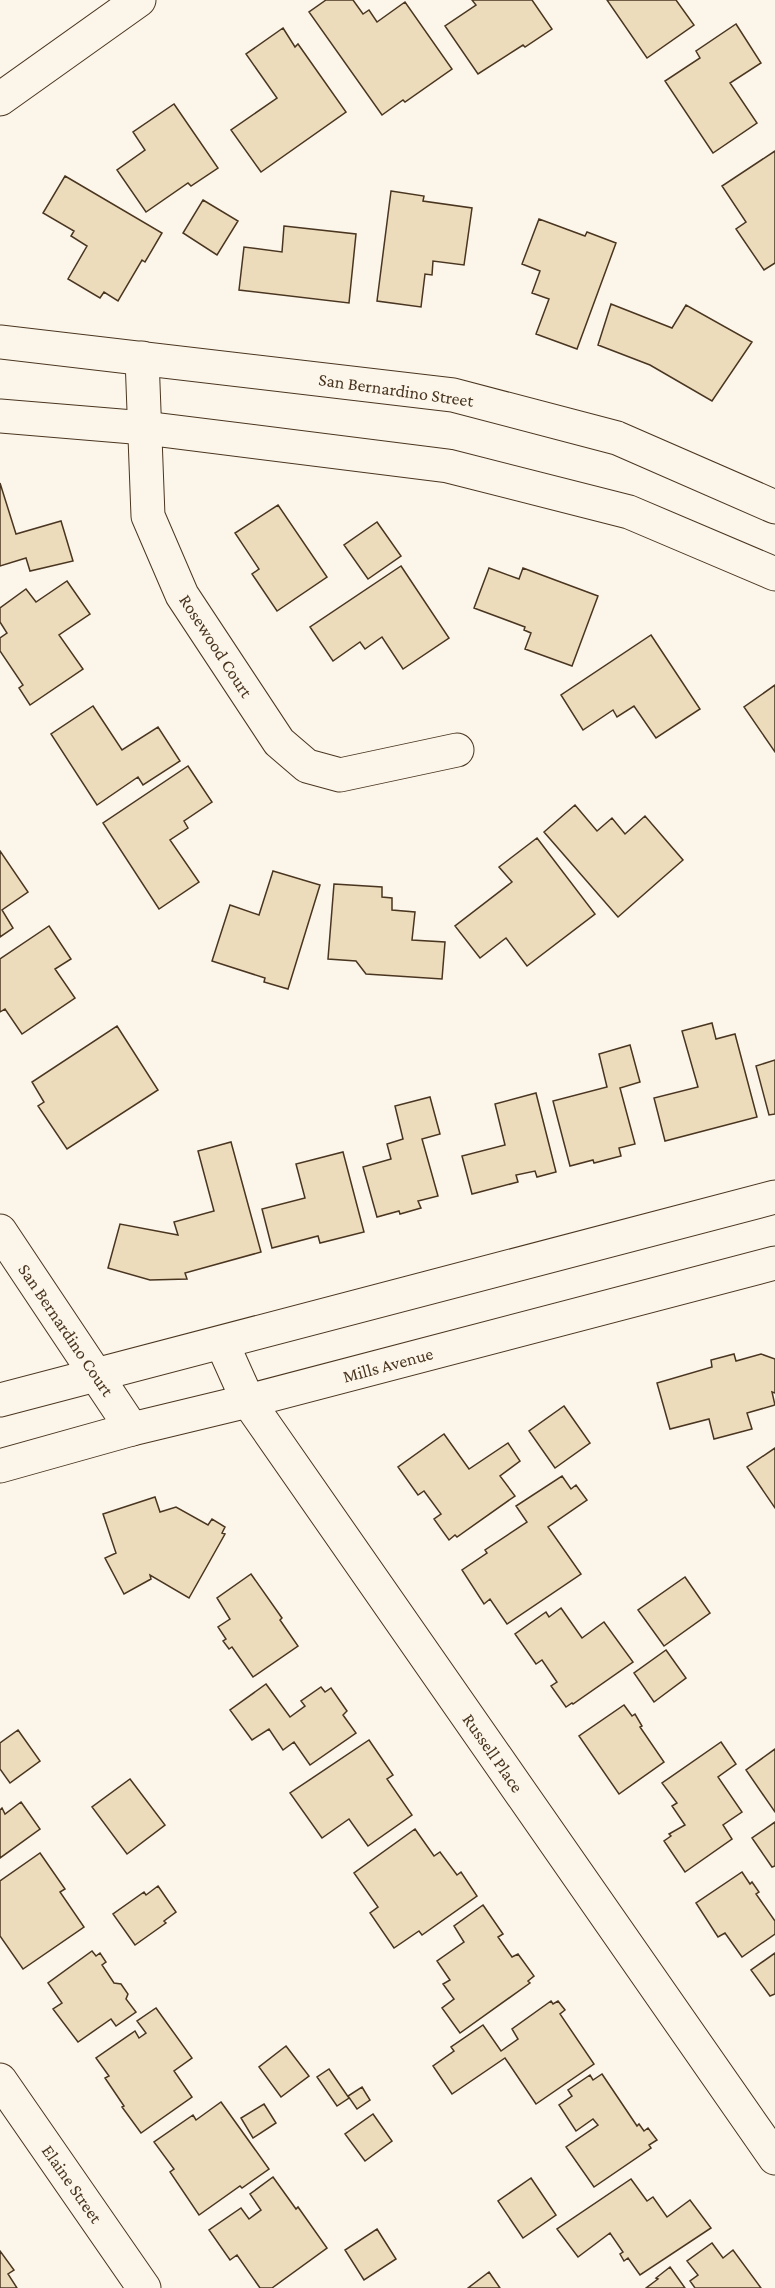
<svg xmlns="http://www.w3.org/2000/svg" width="775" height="2288" font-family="'Crimson Pro',serif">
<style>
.building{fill:#ecdcbc;stroke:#4a3520;stroke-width:1.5}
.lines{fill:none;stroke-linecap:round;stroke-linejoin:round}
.minor-casing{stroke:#4a3520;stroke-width:35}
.secondary-casing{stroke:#4a3520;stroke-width:35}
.primary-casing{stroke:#4a3520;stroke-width:35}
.minor{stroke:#fbf6e9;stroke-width:33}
.secondary{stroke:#fbf6e9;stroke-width:33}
.primary{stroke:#fbf6e9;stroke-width:33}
.labels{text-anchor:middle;stroke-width:4.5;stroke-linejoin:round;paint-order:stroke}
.street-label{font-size:18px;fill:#4a3520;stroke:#fbf6e9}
</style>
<rect width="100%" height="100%" fill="#fbf6e9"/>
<path class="building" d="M326 0H353L363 14 369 10 377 22 405 2 452 69 405 102 403 100 382 115 309 12Z
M472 0H532L552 29 525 47 523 45 478 74 445 26 476 5Z
M607 0H676L694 25 647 58Z
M736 24 761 63 730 83 757 123 713 153 665 81 700 58 696 51Z
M283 28 295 47 298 44 346 112 261 172 231 130 277 98 246 54Z
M174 104 218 168 191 186 188 183 146 212 117 170 145 150 133 132Z
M775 151V263L764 270 736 229 746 222 722 186Z
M65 176 162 233 145 262 142 260 118 301 104 292 100 298 68 279 87 246 71 236 74 231 43 213Z
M391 191 424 196 423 201 472 208 464 265 433 261 432 275 425 274 421 307 377 301Z
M203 200 238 221 217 255 183 233Z
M539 219 585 236 587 232 616 243 577 349 536 334 549 299 532 293 540 271 522 264Z
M284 226 356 234 349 303 239 290 244 247 282 252Z
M611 304 672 328 686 305 752 342 712 401 650 365 598 345Z
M0 483 16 534 61 521 73 561 30 571 26 558 0 566Z
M278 505 327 577 277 611 252 574 259 569 235 533Z
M377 522 401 556 368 579 344 545Z
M401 566 449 638 403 669 382 637 365 649 360 642 333 661 310 627Z
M489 568 519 579 523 568 598 596 572 666 525 649 531 633 524 630 525 627 474 608Z
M67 581 90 614 59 635 83 669 30 705 19 688 23 685 0 651V638L7 633 0 622V608L26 589 36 602Z
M651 635 700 709 656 738 634 706 617 717 613 710 583 730 561 695Z
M775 685V752L744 707Z
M93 706 122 750 158 727 180 761 143 785 138 777 97 805 51 734Z
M188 766 212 802 184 821 188 828 170 840 199 882 159 909 103 823Z
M575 805 597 831 612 818 625 834 645 816 683 860 618 917 544 832Z
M537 838 595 914 527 966 506 938 480 958 455 926 512 882 499 867Z
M0 851 28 892 2 910 13 928 0 937Z
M273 871 320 885 288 989 264 982 265 978 212 961 230 905 259 915Z
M334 884 382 887V897L392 898V910L415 912 412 940 445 942 442 979 366 974 356 961 328 959Z
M49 926 71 959 55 969 75 998 22 1034 5 1009 0 1012V959Z
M712 1023 716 1039 735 1034 757 1117 665 1141 654 1098 698 1087 682 1031Z
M117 1026 158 1090 67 1149 38 1106 44 1102 32 1082Z
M630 1045 640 1082 620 1088 635 1144 619 1148 621 1156 594 1163 593 1160 570 1166 553 1101 607 1087 599 1054Z
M775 1060V1114L769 1115 756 1066Z
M536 1093 556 1172 537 1177 535 1171 516 1175 518 1182 472 1194 462 1156 505 1145 495 1104Z
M430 1097 440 1134 422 1139 438 1196 418 1201 421 1208 400 1214 399 1211 377 1217 363 1167 391 1159 387 1144 403 1139 395 1106Z
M231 1142 261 1252 185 1273 187 1279 150 1280 108 1268 120 1224 178 1235 174 1222 214 1211 198 1151Z
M343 1152 364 1232 320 1243 318 1236 272 1248 262 1209 305 1198 296 1164Z
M734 1354 736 1361 761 1354 775 1359V1393L772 1392 775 1405 747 1413 752 1429 714 1439 709 1419 670 1429 657 1383 712 1367 711 1360Z
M564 1406 590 1443 555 1468 529 1431Z
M444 1434 469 1469 508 1443 520 1461 500 1476 515 1496 457 1537 455 1535 449 1540 434 1519 441 1514 424 1491 418 1495 398 1467Z
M775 1448V1508L747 1467Z
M562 1476 571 1489 576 1485 587 1500 548 1527 581 1574 507 1624 490 1599 484 1604 462 1570 487 1553 485 1550 527 1522 516 1506Z
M155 1497 160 1512 176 1507 208 1525 212 1519 225 1527 222 1533 225 1534 189 1598 150 1575 151 1579 124 1594 105 1558 116 1553 103 1514Z
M251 1574 282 1618 280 1620 298 1646 253 1677 232 1647 229 1649 223 1641 226 1639 218 1627 230 1619 217 1598Z
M685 1577 710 1613 664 1646 638 1610Z
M561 1608 582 1638 604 1622 633 1662 573 1704 572 1703 566 1707 551 1686 557 1682 542 1660 536 1664 515 1634 546 1612 549 1617Z
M666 1650 686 1678 654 1702 634 1673Z
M266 1684 290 1717 305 1706 301 1701 321 1687 325 1692 331 1688 347 1711 343 1715 356 1733 310 1765 294 1742 283 1750 269 1729 252 1740 230 1710Z
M624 1705 632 1716 635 1714 642 1726 640 1727 664 1762 619 1794 579 1736Z
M18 1730 40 1761 10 1783 0 1769V1743Z
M369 1740 393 1775 387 1779 412 1815 368 1846 349 1819 322 1838 290 1793Z
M721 1742 736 1764 718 1777 742 1812 723 1825 732 1839 685 1872 664 1841 671 1836 669 1834 685 1825 672 1806 677 1803 662 1783Z
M775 1749V1812L746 1770Z
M130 1779 165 1825 127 1854 92 1807Z
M21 1802 40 1829 0 1858V1810L2 1808 5 1814Z
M775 1822V1866L772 1867 752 1838Z
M415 1829 434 1856 440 1852 457 1875 461 1872 477 1896 422 1935 419 1931 394 1948 370 1913 378 1907 354 1873Z
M40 1853 65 1889 60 1892 84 1927 23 1969 0 1936V1881Z
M742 1872 750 1884 752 1882 759 1892 756 1894 775 1921V1934L742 1957 725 1933 718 1937 696 1903Z
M158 1886 176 1912 164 1921 166 1923 135 1945 113 1914 144 1892 146 1895Z
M483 1905 503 1934 498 1937 512 1957 518 1954 534 1976 528 1981 530 1983 460 2033 442 2008 454 1999 443 1984 450 1980 437 1961 464 1942 454 1926Z
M92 1951 96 1956 100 1953 106 1962 102 1965 114 1983 121 1984 128 1994 126 1999 136 2012 116 2026 111 2019 78 2042 53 2009 62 2003 48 1983Z
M775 1953V1994L770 1996 751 1970Z
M551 2001 553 2004 558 2001 565 2010 560 2014 594 2064 536 2104 505 2058 452 2094 433 2066 454 2051 451 2047 483 2025 501 2051 518 2039 512 2029Z
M156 2008 192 2058 174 2071 192 2097 141 2133 122 2107 124 2106 105 2078 109 2076 96 2058 135 2031 139 2038 146 2033 137 2021Z
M286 2046 309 2076 281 2097 259 2067Z
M329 2069 349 2098 337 2106 317 2077Z
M602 2074 637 2126 639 2124 644 2131 648 2128 657 2140 649 2145 651 2148 594 2187 566 2147 598 2125 593 2119 576 2131 559 2105 572 2096 568 2090 590 2075 593 2080Z
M362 2087 370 2100 357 2109 348 2096Z
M221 2102 269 2169 242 2188 240 2186 199 2215 170 2172 174 2169 154 2142 193 2115 196 2120Z
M264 2104 276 2123 253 2138 241 2118Z
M373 2114 392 2141 365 2161 345 2134Z
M273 2177 296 2209 298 2207 327 2248 272 2288H260L237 2255 230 2260 209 2230 241 2208 249 2219 261 2210 250 2194Z
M531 2178 556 2215 523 2238 498 2201Z
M631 2179 647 2201 653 2197 667 2217 690 2200 711 2228 640 2275 628 2258 624 2261 620 2254 623 2252 610 2233 578 2257 557 2229Z
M377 2229 396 2259 364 2280 345 2250Z
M712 2243 723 2258 733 2250 761 2288H695L690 2281 698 2275 687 2261Z
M0 2251 14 2270 8 2274 17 2288H0Z
M670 2267 685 2288H646L658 2279 656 2278Z
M489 2272 500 2288H468Z"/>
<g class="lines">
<g class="minor-casing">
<path id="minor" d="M0 99 139 0
M142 358 148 516 182 595 279 742 307 766 340 775 457 750
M0 1231 132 1429
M222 1343 248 1401 775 2158
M0 2080 144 2288"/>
</g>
<g class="secondary-casing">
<path id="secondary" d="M0 342 453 395 617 438 775 507
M0 416 145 428 448 466 629 512 775 574"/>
</g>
<g class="primary-casing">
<path id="primary" d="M0 1400 775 1197
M0 1466 132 1429 248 1401 775 1263"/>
</g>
<use href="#minor" class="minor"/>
<use href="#secondary" class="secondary"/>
<use href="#primary" class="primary"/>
</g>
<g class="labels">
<g class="street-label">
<text transform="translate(396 390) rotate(8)" y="6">San Bernardino Street</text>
<text transform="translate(216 646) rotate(57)" y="6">Rosewood Court</text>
<text transform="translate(66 1330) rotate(56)" y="6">San Bernardino Court</text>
<text transform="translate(388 1365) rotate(-15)" y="6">Mills Avenue</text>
<text transform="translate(493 1753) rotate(55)" y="6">Russell Place</text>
<text transform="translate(72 2184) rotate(55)" y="6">Elaine Street</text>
</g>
</g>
</svg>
